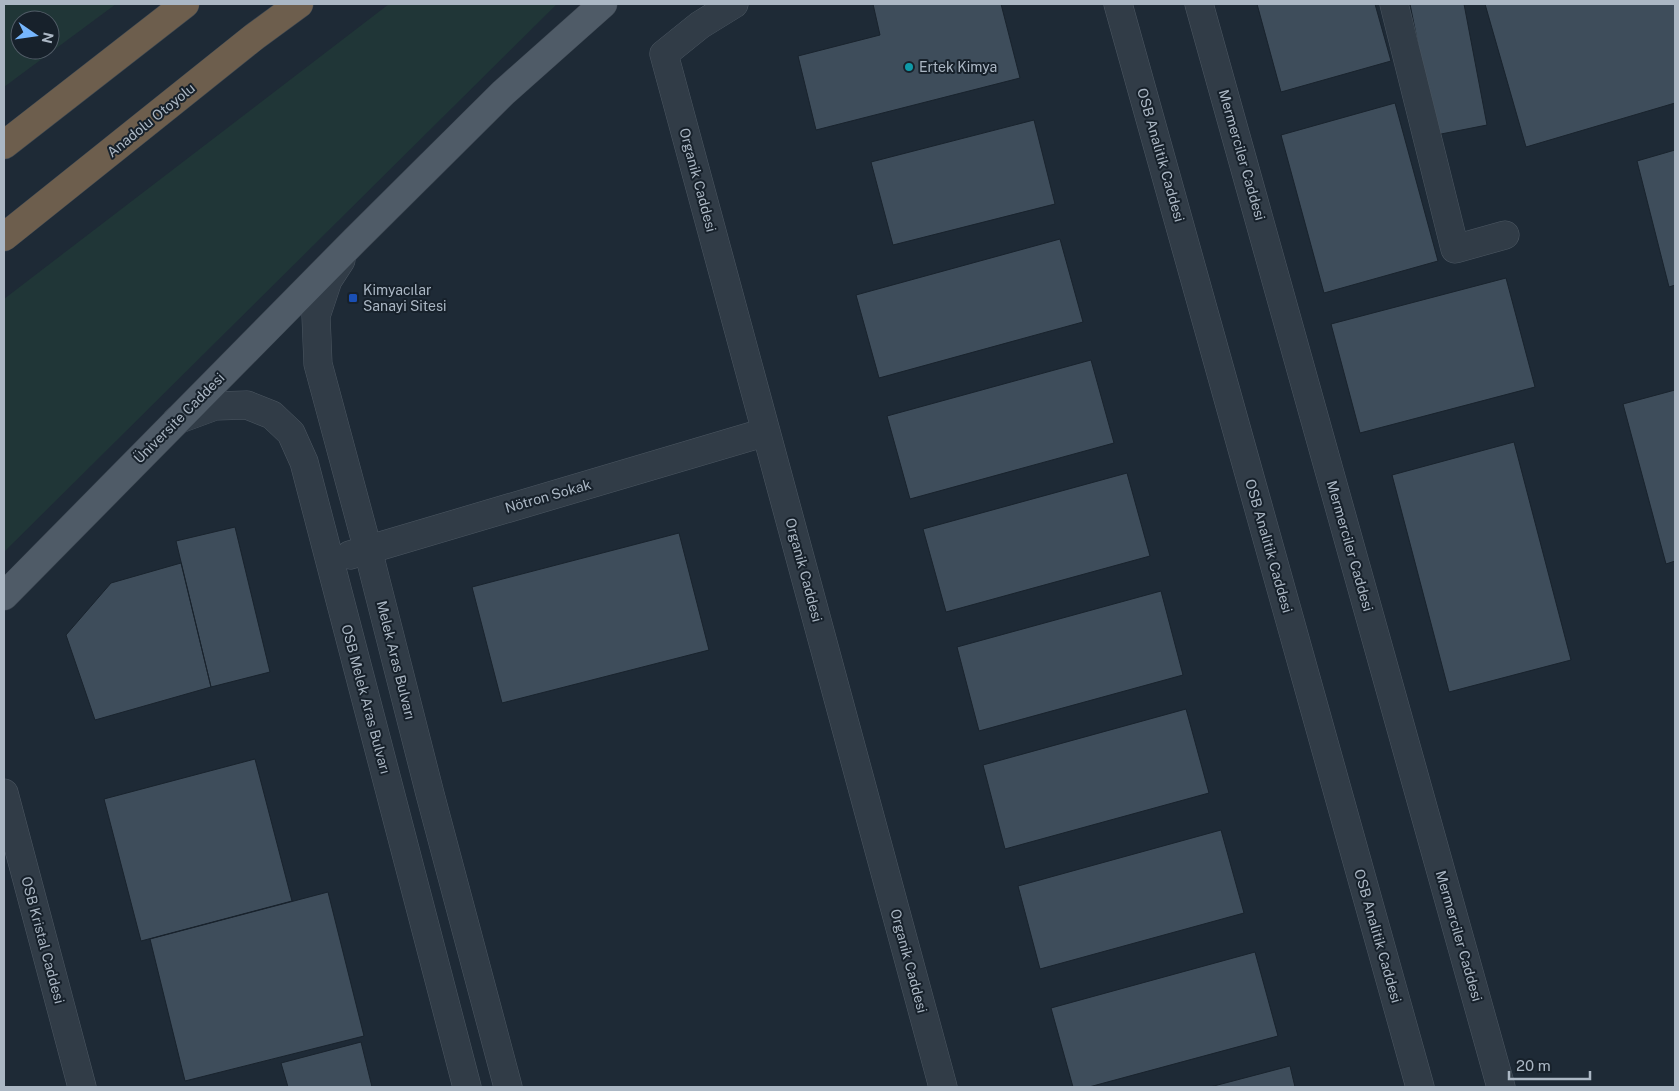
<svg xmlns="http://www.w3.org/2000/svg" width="1679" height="1091" font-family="'Public Sans',sans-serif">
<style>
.green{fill:#203637;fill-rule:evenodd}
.building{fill:#3e4d5b;stroke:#19232d}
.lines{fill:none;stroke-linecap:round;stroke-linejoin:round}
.minor-casing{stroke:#4c5762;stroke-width:29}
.major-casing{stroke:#3b4550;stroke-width:29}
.highway-casing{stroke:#3c4751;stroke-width:29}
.minor{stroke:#313c47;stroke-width:28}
.major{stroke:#4f5b67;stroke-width:28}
.highway{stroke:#6d5e4d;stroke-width:28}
.culture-dot{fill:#0f9aa8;stroke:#17212b;stroke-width:2}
.transit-dot{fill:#1a4fb4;stroke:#17212b;stroke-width:2}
.labels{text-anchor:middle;stroke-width:4;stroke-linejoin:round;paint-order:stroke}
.poi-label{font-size:14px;fill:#abb7c4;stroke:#17212b;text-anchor:start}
.street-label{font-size:14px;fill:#abb7c4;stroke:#17212b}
</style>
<rect width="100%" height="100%" fill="#1e2a36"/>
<path class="green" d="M4 4H116L4 87ZM20 20H50V50H20Z
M389 4H557L4 552V299Z"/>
<path class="building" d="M873 4H1001L1020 78 816 130 798 56 880 35Z
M1257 4H1375L1391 61 1281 92Z
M1410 4H1464L1487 125 1436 135Z
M1485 4H1675V103L1526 147Z
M1395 103 1438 261 1324 293 1281 135Z
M1034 120 1055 204 893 245 871 162Z
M1675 150V285L1669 287 1637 161Z
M1060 239 1083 322 879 378 856 295Z
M1506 278 1535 387 1360 433 1331 324Z
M1091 360 1114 443 910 499 887 416Z
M1675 390V561L1666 564 1623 404Z
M1514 442 1571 660 1449 692 1392 475Z
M1127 473 1150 556 946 612 923 529Z
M235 527 270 672 211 687 176 541Z
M679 533 709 650 502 703 472 587Z
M181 563 211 687 95 720 66 635 111 583Z
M1161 591 1183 675 979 731 957 647Z
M1186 709 1209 793 1005 849 983 765Z
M255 759 292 901 141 941 104 799Z
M1221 830 1244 913 1040 969 1018 886Z
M328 892 364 1036 185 1081 150 939Z
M1255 952 1278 1036 1089 1087H1073L1051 1008Z
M361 1042 372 1087H288L281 1063Z
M1290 1066 1295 1087H1210Z"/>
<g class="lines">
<g class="minor-casing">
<path id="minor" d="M734 4 700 25 664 54 943 1087
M1118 4 1420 1087
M1199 4 1501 1087
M1394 4 1455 249 1505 235
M341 260 328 280 316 316 318 364 368 550 430 794 508 1087
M177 420 215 406 247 405 272 415 291 433 304 462 467 1087
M350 555 766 432
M4 793 82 1087"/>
</g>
<g class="major-casing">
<path id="major" d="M4 596 355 240 503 93 603 4"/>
</g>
<g class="highway-casing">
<path id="highway" d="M4 145 185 4
M4 237 254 37 299 4"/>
</g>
<use href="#minor" class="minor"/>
<use href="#major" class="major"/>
<use href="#highway" class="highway"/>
</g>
<circle class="culture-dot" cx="909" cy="67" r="5"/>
<rect class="transit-dot" x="348" y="293" width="10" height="10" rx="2.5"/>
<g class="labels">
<g class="poi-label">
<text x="919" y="72">Ertek Kimya</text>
<text x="363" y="295">Kimyacılar<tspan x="363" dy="16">Sanayi Sitesi</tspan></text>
</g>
<g class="street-label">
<text transform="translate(151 120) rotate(-39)" y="5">Anadolu Otoyolu</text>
<text transform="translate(1161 155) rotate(74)" y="5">OSB Analitik Caddesi</text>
<text transform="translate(1242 155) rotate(74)" y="5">Mermerciler Caddesi</text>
<text transform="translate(698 180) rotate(75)" y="5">Organik Caddesi</text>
<text transform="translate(179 418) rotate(-45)" y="5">Üniversite Caddesi</text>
<text transform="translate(548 496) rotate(-16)" y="5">Nötron Sokak</text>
<text transform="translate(1269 546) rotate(74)" y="5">OSB Analitik Caddesi</text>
<text transform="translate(1350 546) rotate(74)" y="5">Mermerciler Caddesi</text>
<text transform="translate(804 570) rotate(75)" y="5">Organik Caddesi</text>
<text transform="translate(396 660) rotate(76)" y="5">Melek Aras Bulvarı</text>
<text transform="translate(366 699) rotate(75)" y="5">OSB Melek Aras Bulvarı</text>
<text transform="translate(1378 936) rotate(74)" y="5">OSB Analitik Caddesi</text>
<text transform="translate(1459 936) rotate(74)" y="5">Mermerciler Caddesi</text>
<text transform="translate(43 940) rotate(75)" y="5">OSB Kristal Caddesi</text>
<text transform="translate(909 961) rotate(75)" y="5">Organik Caddesi</text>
</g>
</g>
<rect width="1679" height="1091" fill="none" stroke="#abb7c4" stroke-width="10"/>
<g transform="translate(35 35) rotate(103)"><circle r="24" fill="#17212b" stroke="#525d68"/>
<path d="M0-4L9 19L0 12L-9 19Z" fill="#76b6fd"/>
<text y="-8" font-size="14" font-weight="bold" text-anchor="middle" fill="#abb7c4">N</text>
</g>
<path d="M1509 1071v8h81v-8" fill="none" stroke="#abb7c4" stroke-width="2.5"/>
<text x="1516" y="1071" font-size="15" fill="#abb7c4" stroke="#17212b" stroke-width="4" paint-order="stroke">20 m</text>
</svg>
